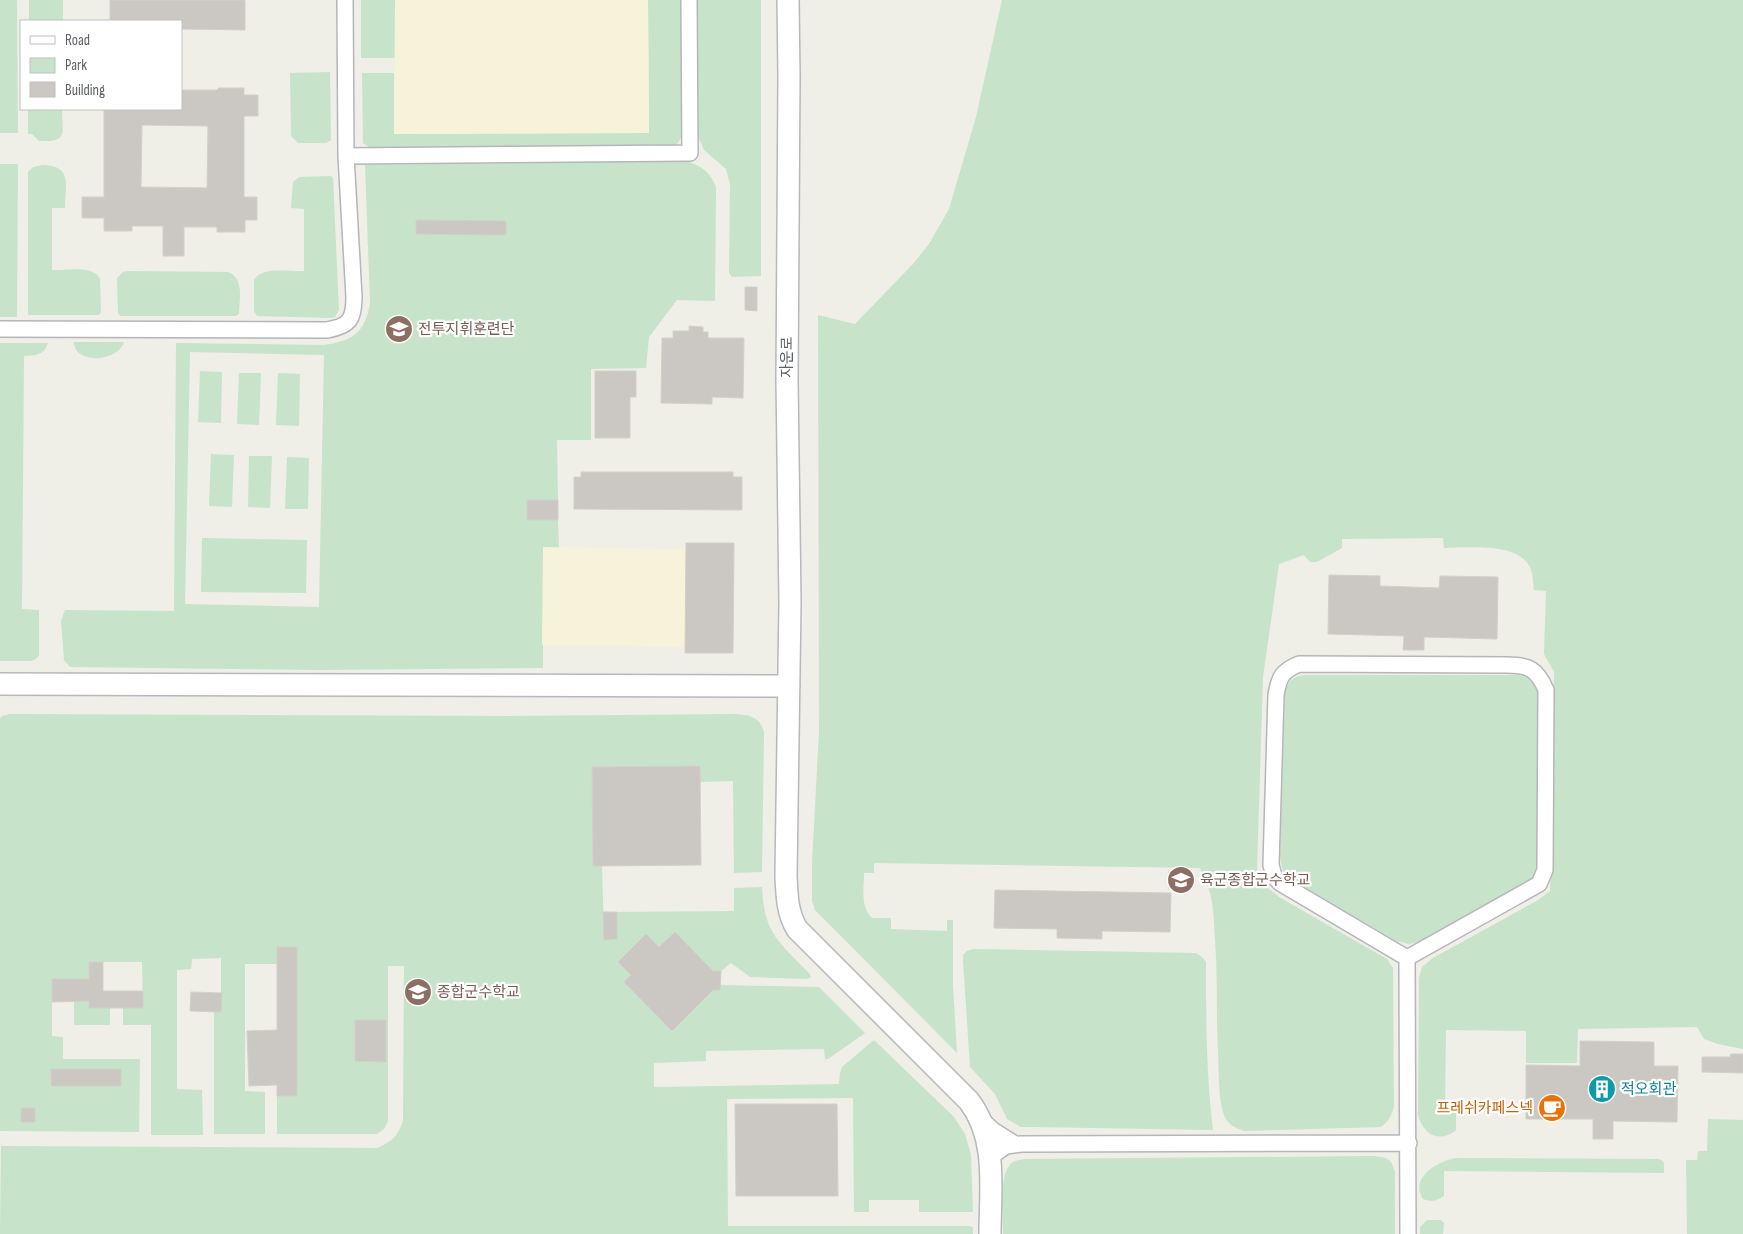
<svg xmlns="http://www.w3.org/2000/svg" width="1743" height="1234" font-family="'Sofia Sans Condensed','Noto Sans KR',sans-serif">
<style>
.green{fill:#c7e3ca;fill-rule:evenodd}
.sand{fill:#f7f3da}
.building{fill:#cbc8c4;stroke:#d3d0c6;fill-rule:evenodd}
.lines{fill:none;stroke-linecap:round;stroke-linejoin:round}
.street-casing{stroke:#b4b6ba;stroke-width:18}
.secondary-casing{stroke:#b6b8bd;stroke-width:24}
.street{stroke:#fff;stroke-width:15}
.secondary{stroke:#fff;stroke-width:21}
.labels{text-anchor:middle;stroke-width:4.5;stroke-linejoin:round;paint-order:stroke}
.education-label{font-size:15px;fill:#785e54;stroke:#fff;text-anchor:start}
.street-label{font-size:15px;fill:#5f6166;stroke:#fff}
.culture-label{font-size:15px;fill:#0d838f;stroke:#fff;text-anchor:start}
.food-label{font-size:15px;fill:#c56008;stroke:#fff;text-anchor:end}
</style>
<rect width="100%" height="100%" fill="#efeee7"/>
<path class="green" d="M0 0H17L18 133H0Z
M29 0H63V21H29Z
M361 0H421H395V58H361Z
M648 0H683V127C682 139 678 145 668 150L370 148 363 143 362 73H394L395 134 649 133Z
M695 0H761V276L732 277 729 273 730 184 726 169 704 150 697 134Z
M1002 0H1743V1049L1718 1044 1704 1039 1697 1027 1578 1029 1577 1063H1526V1031L1446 1030 1445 1111H1456V1130C1439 1144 1422 1134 1418 1114L1419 978 1422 967 1433 958 1538 900 1550 891 1554 672 1544 654 1546 591 1534 590C1533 583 1533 573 1530 567 1517 542 1468 548 1444 548L1443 538 1342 539V548L1317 562H1310L1304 555 1279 564 1263 677 1257 869 1263 884 1279 897 1387 959 1393 968 1394 1106C1392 1115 1389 1121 1381 1127L1244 1131C1236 1128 1228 1125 1224 1115 1218 1098 1219 1072 1218 1054 1216 1016 1218 977 1215 939 1214 924 1214 908 1210 893 1208 885 1203 876 1200 868L874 863V873H864C864 889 860 906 872 918H891V929L947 931V920H953V985L957 1053 815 910 812 901V862L819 732 818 315 855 324 913 264 929 244 949 209 976 117Z
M330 72 331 140 326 143H298L291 136 290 73Z
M28 109H62C62 134 69 142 39 141L32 134H28Z
M684 161C699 164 711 172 716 187L715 301 677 300 649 337 646 368 591 369V440H557L558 500H527V520H558L559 548H543V668L319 670 70 667 64 660 61 621 65 610 174 611 176 343 324 345C353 341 366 332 370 302L365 165ZM190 352 324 355 319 607 185 604Z
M0 164H18L17 317H0Z
M42 165C73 166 65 183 65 208H52V270C66 271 93 264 100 279L101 312 99 315H28V172L33 167Z
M331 176 333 178 339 310 335 317 330 318 257 316 254 311V280C261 266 290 272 304 271V209L291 208 293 182 299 177Z
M128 271 228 272C245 279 239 299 239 314L236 316H120L118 313 117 278 123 272Z
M73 342H124C119 358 91 363 79 353 75 350 75 346 73 342Z
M0 343H48C44 356 35 355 24 356L22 609 39 610V655L37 658 32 661H0Z
M200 371 222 372 221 423 198 422Z
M239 373H261L259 425 237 424Z
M278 373 300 374 299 426 276 425Z
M211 454 234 455 232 507 209 506Z
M249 456H272L270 508 248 507Z
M287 457 309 458 308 509H285Z
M202 538 307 540 306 593 201 592Z
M1306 675H1518C1530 677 1534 681 1540 691L1541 867 1537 878 1419 942 1409 944 1396 941 1289 878 1283 872 1280 857 1285 690C1289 679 1295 676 1306 675Z
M10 714 506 716 736 714C750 715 760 717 764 732L762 872 734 873 733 781 700 782V766L592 767 593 866H602L604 939H617V912L734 911V888L762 887C764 934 779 942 810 974L811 977 808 979 750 977 731 963 721 971H713L675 932 625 982 672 1030 713 990H720V985L819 987 865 1033 828 1059H825L824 1049 706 1051V1061L654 1063V1087L839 1084 840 1073 842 1067 874 1040 954 1117 965 1134 971 1155 973 1212H919V1200H869V1212H854L853 1098 727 1099 728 1226H969L973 1227V1234H0L1 1146 377 1148C392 1142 398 1136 403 1121L404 966H388V1121L384 1129 377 1134H277V1096L297 1095V947H277V964H245V1091L265 1092V1134H214V1011H221V958L192 959 191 969 177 970V1089L202 1090 203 1135H151V1025H123V1008H143L142 962H89V1008H110V1025H74V979L52 980V1036L63 1037V1059H140L139 1132 0 1131V719L2 716Z
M973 949 1196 953 1202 957 1206 962C1206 1018 1206 1073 1213 1130L1034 1127H1021L1007 1119 995 1094 970 1067 963 961V955L967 951Z
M1708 1119 1743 1120V1234H1687L1686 1160H1697L1698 1151H1707Z
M1373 1156C1387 1157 1391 1158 1395 1172V1234H1003C1003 1218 999 1178 1009 1166 1013 1161 1019 1160 1024 1159Z
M1456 1158 1658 1159 1663 1161 1664 1165V1173L1444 1171V1196C1437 1201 1431 1202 1423 1199 1409 1178 1438 1161 1456 1158Z
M1427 1220H1441L1444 1223 1443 1234H1420V1227Z"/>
<path class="sand" d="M395 0H648L649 133 394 134Z
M543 547 686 549 685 647 542 645Z"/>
<path class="building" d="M110 0H245V30L181 29V21H110Z
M218 88H244V95H258V116H244V197H257V220H245V232H217V227H184V256H163V226H132V231H104V218H82V197H104V109H181V90H218ZM142 125 208 126 207 188 141 187Z
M416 220 506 221V235L416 234Z
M745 287H757V311L745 310Z
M689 326 703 327V332H708V338H744L743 398 712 397V404L661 403 662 338H673V331H689Z
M595 371H636V397H630V438H595Z
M581 472H733V477H742V510L574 509V477H581Z
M527 500H558V520H527Z
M686 543H734L733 653H685Z
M1329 575 1380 576V586L1439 588 1440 576 1498 577 1497 639 1424 637V650H1403L1404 636 1328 634Z
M700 766 701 865 593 866 592 767Z
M995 890 1171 893 1170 932 1102 931V939L1057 938V929L994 928Z
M603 912H617V939L604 940Z
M675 932 713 971H721L720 990H713L672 1031 624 982 631 975 618 962 646 934 659 947Z
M277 947H297V1096H277V1085L249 1086 247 1031 277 1030Z
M89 962H103V991H143V1008H89V1001L52 1002V979H89Z
M191 992 222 993 221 1012 190 1011Z
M355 1020H386V1062L355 1061Z
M1580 1041 1654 1042V1066H1678L1677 1122 1613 1121V1139H1593V1119H1526V1065L1580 1066Z
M1731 1054H1743V1073L1702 1072V1057H1730Z
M51 1069H121V1086H51Z
M735 1104H837L838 1196H736Z
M21 1108H35V1122H21Z"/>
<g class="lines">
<g class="street-casing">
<path id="street" d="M346 156 690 153 689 0
M0 329 327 330C350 326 354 319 354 297L346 156 345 0
M1299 664 1507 665C1529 665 1537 669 1546 690L1545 870 1539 884 1407 958 1280 883 1274 876 1271 865 1276 695C1279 677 1282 671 1299 664Z
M1407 958 1408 1234
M980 1118 993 1130 1015 1144
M990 1157 1006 1146 1021 1144 1409 1143"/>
</g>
<g class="secondary-casing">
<path id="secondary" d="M788 0 789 76 787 380 790 602 786 876C787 896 787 912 797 929L969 1101C998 1139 990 1189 990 1234
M0 684 789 686"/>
</g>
<use href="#street" class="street"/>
<use href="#secondary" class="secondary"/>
</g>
<defs>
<g id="university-disc" transform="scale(1.4375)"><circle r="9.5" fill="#8d6e63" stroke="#fff"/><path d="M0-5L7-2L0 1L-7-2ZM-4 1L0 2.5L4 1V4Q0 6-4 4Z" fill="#fff"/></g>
<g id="building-disc" transform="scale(1.4375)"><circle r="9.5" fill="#0f9aa8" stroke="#fff"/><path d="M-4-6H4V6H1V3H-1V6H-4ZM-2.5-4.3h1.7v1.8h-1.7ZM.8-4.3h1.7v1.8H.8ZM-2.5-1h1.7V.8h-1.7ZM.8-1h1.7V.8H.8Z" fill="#fff"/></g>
<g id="cafe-disc" transform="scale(1.4375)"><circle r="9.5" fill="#e8710a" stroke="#fff"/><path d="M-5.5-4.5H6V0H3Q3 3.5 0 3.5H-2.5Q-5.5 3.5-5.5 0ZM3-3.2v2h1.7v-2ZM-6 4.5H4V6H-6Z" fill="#fff"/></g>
</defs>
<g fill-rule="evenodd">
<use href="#university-disc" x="399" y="329"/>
<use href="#university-disc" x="1181" y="880"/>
<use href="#university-disc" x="418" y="992"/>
<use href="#building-disc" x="1602" y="1089"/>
<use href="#cafe-disc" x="1552" y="1108"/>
</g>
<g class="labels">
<g class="education-label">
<text x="418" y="334">전투지휘훈련단</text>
<text x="1200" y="885">육군종합군수학교</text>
<text x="437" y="997">종합군수학교</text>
</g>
<g class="street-label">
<text transform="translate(787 357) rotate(-90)" y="5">자운로</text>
</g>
<g class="culture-label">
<text x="1621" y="1094">적오회관</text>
</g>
<g class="food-label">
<text x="1533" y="1113">프레쉬카페스넥</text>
</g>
</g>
<rect x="20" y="20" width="162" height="90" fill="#ffffff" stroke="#bfc0c2"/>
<rect x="30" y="36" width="25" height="8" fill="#ffffff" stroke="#bfc0c2"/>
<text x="65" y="45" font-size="15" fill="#5f6166">Road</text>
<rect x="30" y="58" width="25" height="15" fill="#c7e3ca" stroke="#bfc0c2"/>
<text x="65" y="70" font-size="15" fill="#5f6166">Park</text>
<rect x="30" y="82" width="25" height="15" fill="#cbc8c4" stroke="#bfc0c2"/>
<text x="65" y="95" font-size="15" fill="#5f6166">Building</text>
</svg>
